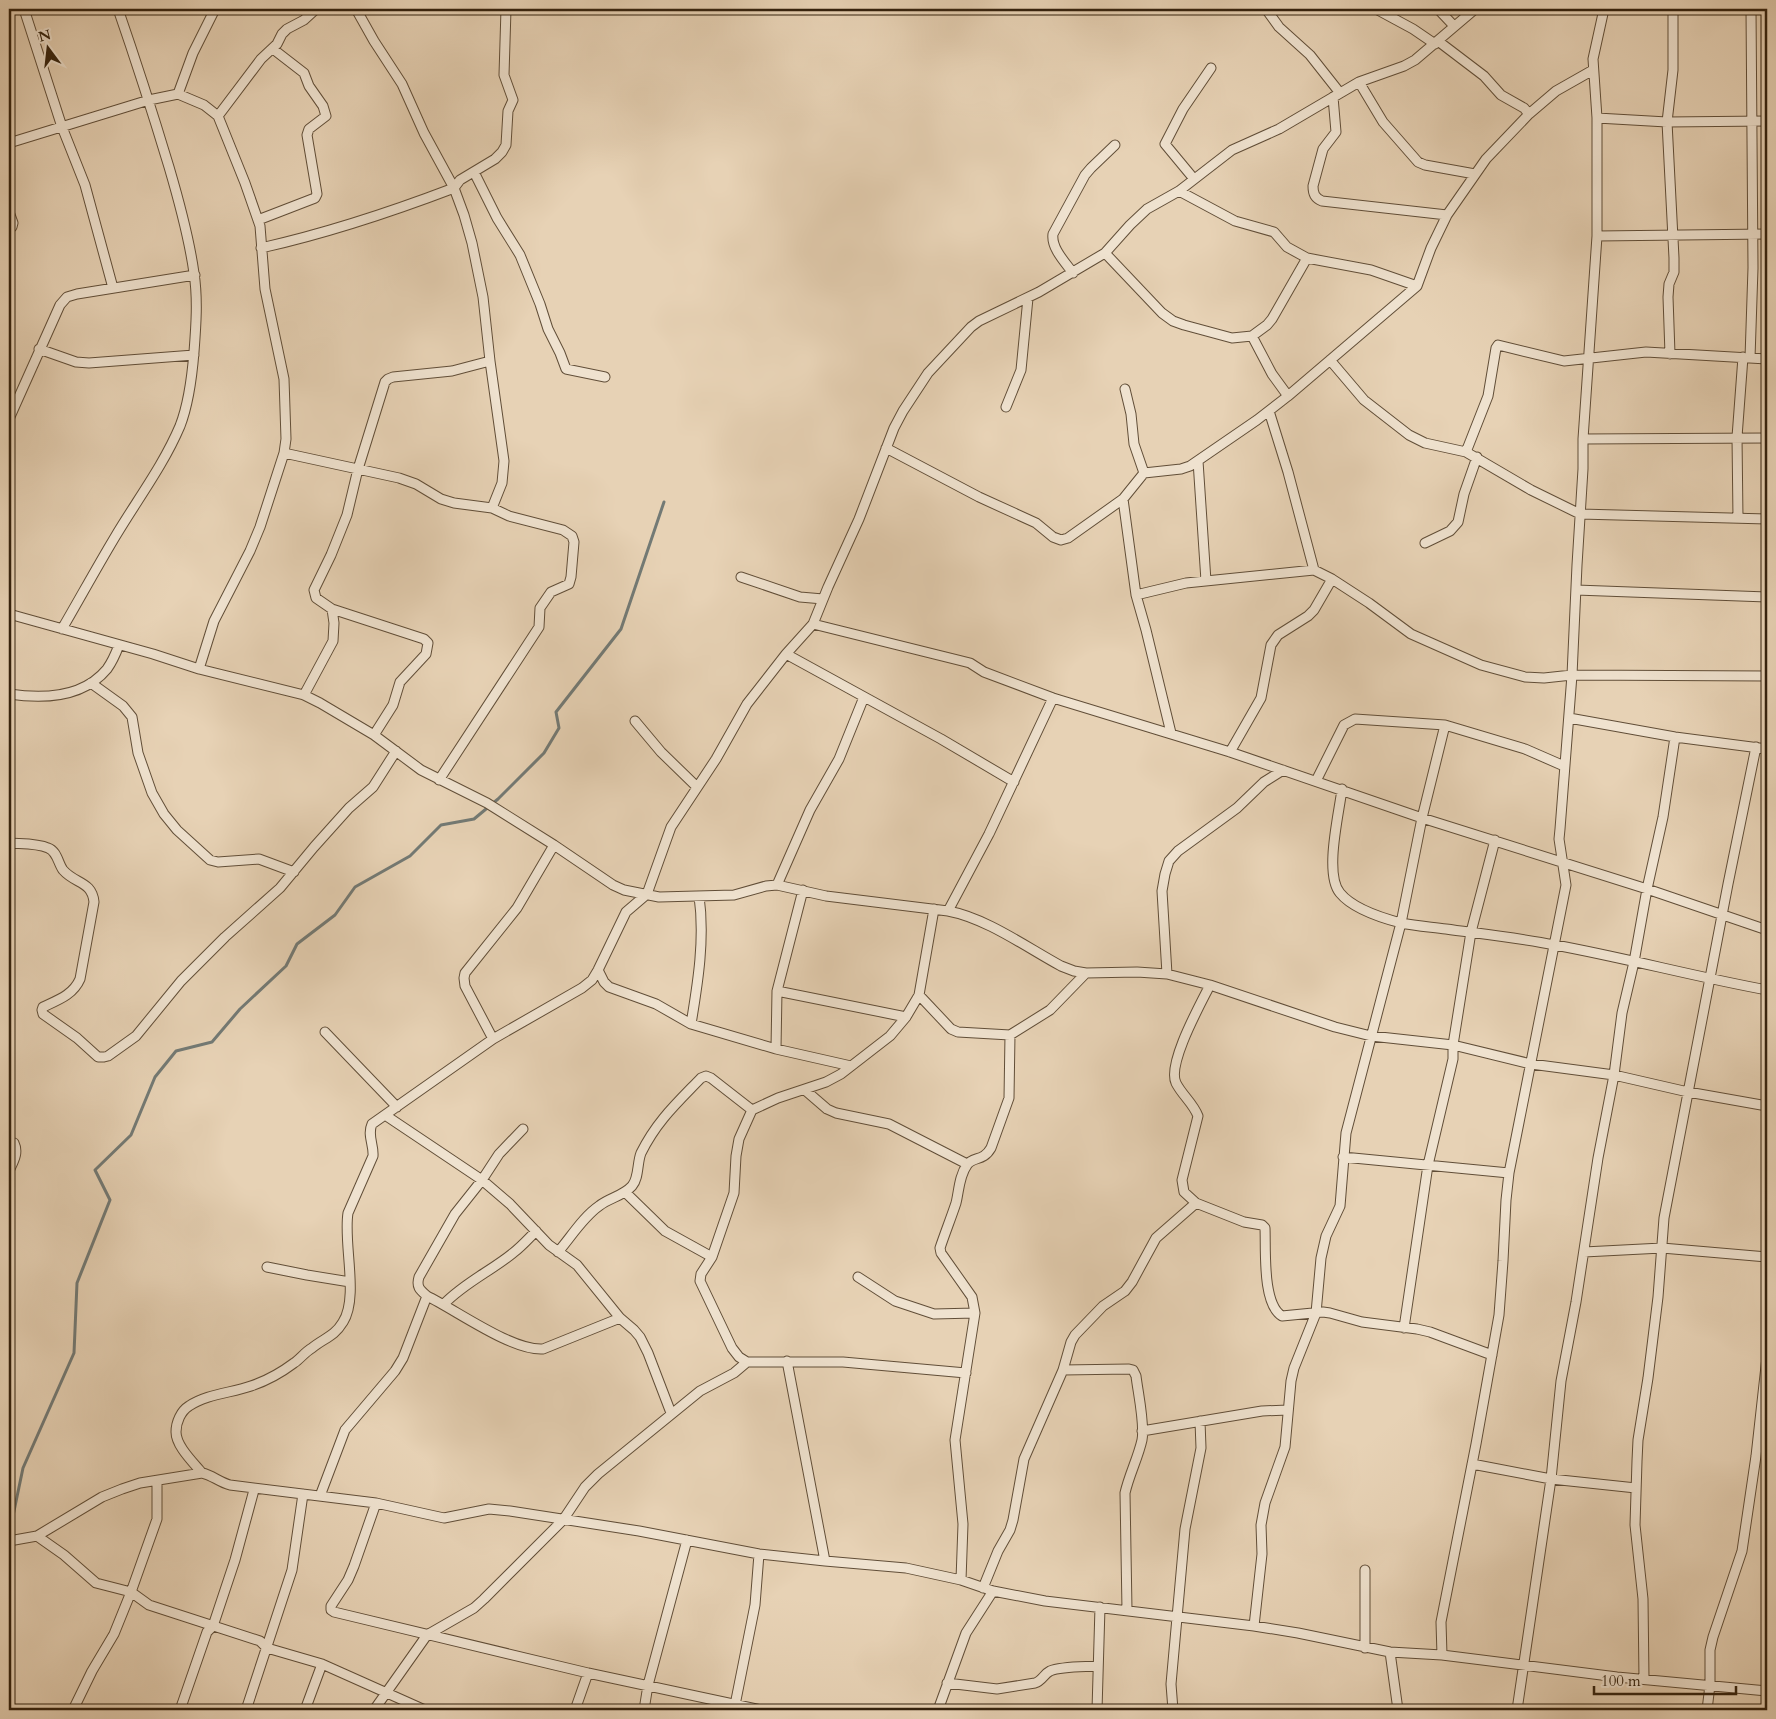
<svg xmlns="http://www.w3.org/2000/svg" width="1776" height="1719" font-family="Cardo,serif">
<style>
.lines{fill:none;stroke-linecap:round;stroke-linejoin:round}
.stream{stroke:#737a75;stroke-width:3}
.minor-casing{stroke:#614e38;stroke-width:11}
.minor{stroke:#efe2cf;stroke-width:9}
</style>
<rect width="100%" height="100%" fill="#e7d2b5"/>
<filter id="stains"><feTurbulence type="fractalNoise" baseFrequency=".004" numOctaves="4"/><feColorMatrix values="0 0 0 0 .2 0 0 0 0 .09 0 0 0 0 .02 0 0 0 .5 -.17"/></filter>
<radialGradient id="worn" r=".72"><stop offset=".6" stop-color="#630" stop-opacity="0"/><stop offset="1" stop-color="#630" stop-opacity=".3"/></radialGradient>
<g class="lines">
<path class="stream" d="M9 1535 23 1468 74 1353 77 1283 110 1200 95 1170 131 1135 155 1077 176 1051 212 1042 240 1009 286 966 297 944 335 915 355 887 410 856 441 825 474 819 498 799 544 753 559 728 556 712 621 629 664 502"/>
<g class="minor-casing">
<path id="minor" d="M24 9 62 127 85 185 113 288
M356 9 374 41 402 84 424 133 454 188 464 215 472 243 483 297 490 361 504 461 502 483 492 508
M1266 9 1279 27 1310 55 1340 93
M1376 9 1413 29 1435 44
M1438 9 1454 26
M1438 41 1484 76 1501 95 1524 108 1529 114
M1359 82 1383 122 1418 162 1425 165 1475 174
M1333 97 1336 132 1323 149 1313 186C1313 194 1315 198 1322 201L1447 215
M218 116 261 59 277 44 282 34 287 29 304 20 316 9
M1597 118 1667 122 1767 121
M9 143 149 100 178 94
M474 172 497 218 520 255 540 304 548 329 560 353 566 369 605 377
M1194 179 1165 144 1183 109 1211 68
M1179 191 1235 221 1274 232 1287 247 1307 258 1371 270 1417 286
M9 212 13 223 12 227 9 229
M258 220 315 198 317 194 307 135 309 129 326 116 323 106 309 86 304 73 273 49
M1597 236 1767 234
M261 248C328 233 391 212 454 188L460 180 495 159 502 152 506 145 508 111 513 100 504 75 506 9
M1105 253 1162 313 1173 321 1184 325 1232 338 1252 336 1267 325 1272 319 1307 258
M1073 273C1065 262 1051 248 1053 234L1085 175 1091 168 1115 145
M1252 336 1272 374 1288 396
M39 349 76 362 89 363 194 355
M1670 354 1668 297 1669 284 1674 272V258L1667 122 1673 70V9
M1750 358 1753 268 1751 9
M1330 360 1364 400 1409 435 1425 443 1466 452 1531 490 1580 514 1767 519
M1125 389 1131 414 1134 444 1144 473
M1006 407 1021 370 1028 298
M1269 411 1288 472 1314 570
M9 419 60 305 67 297 77 294 195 275
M1583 439 1767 438
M886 448 979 497 1036 523 1053 537 1061 540 1068 538 1123 499 1144 473 1181 469 1190 466 1257 420 1288 396 1417 286 1431 248 1447 215 1486 159 1529 114 1556 91 1593 70
M1466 452 1488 396 1496 348 1498 345 1564 361 1646 352 1767 359
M284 453 399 478 416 484 441 499 454 503 492 508 509 516 563 530 572 536 574 542 571 577 569 584 551 592 540 608 539 627 439 780
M1198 461 1206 581
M1123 499 1136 595 1146 630 1171 733
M1738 518 1737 437 1743 357
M1425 543 1450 531 1458 522 1464 494 1477 457
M741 577 800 597 823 599
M1576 590 1767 597
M1136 595 1186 583 1314 570 1332 579 1369 603 1411 634 1481 665 1525 677 1544 678 1572 675 1767 676
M332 609 424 639 428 643 426 654 400 682 393 705 374 735
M9 614 153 654 199 669 304 695 320 703 374 735 421 770 487 803 554 845 613 885 624 890 659 897 734 895 766 886 777 885 826 896 948 911C986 918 1026 947 1061 966L1074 971 1086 973 1137 972 1167 974 1210 985 1335 1027 1371 1036 1453 1045 1531 1064 1614 1075 1688 1092 1767 1106
M813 624 958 660 970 663 984 672 1053 698 1230 752 1422 818 1647 889 1767 930
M62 629C80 598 97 567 115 537 137 500 163 466 180 426 189 403 192 377 194 352 196 326 198 299 194 273 189 237 179 201 169 167 153 114 136 61 118 9
M786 654 941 739 1014 782
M199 669 214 621 250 551 260 527 284 453 286 439 284 379 265 289 260 226 245 183 218 116 204 105 178 94 193 53 215 9
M91 683 123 706 132 717 138 753 152 793 164 814 177 830 210 860 218 862 259 859 294 872
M9 694C42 699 83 698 107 669 112 662 116 653 119 645
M304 695 333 641 334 623 332 609 316 598 314 590 331 555 347 515 358 469 385 382 388 379 393 377 452 371 490 361
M1569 718 1675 737 1767 749
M635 721 661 752 697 787
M1230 752 1261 698 1271 645 1278 635 1308 616 1314 610 1332 579
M1316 781 1344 725 1355 719 1445 725 1525 749 1564 766
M1342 789C1339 814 1324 874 1340 893 1353 909 1382 918 1401 923 1416 926 1431 927 1446 929 1483 934 1519 938 1555 945 1626 958 1696 977 1767 990
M9 843C21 844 37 843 48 848 57 851 58 863 63 870 75 884 92 881 94 902L80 979C73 995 58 1000 43 1007L42 1010 43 1014 77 1038 98 1057H104L108 1056 136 1036 181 981 225 937 280 888 314 847 349 808 373 787 396 751
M777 885 810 810 839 759 864 697
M934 909 919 995 906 1017 890 1036 841 1074 826 1082 778 1098 752 1110 739 1139 736 1156 734 1193 712 1257 701 1274 700 1281 732 1348 739 1357 747 1362H843L966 1373
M948 911 989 834 1053 698
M598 970 604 982 609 987 656 1004 691 1024 776 1049 851 1066
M1167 974 1162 891 1165 874 1169 861 1178 851 1237 808 1264 782 1283 770
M1210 985C1200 1005 1167 1064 1176 1083 1182 1095 1193 1103 1198 1116L1182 1180 1184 1192 1196 1203 1244 1222 1262 1225 1265 1228C1266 1249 1262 1304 1282 1316L1323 1312 1330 1313 1362 1322 1417 1329 1430 1332 1492 1355
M777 991 906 1017
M919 995 951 1029 958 1032 1010 1035 1050 1010 1086 973
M691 1024C698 982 705 938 699 896
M325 1032 397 1107
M493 1039 465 986 464 978 465 973 517 908 554 845
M776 1049 777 991 803 890
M805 1090 827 1109 836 1113 889 1124 967 1164
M385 1115 482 1180 510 1204 549 1245 577 1265 620 1318 634 1330 640 1337 648 1353 671 1413
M523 1129 499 1154 482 1180 455 1214 419 1277C416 1287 420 1290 427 1296 456 1310 512 1351 543 1349L620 1318
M9 1141 14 1143C19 1153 13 1162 9 1171
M1343 1157 1509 1173
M625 1192 665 1231 712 1257
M558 1252C571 1237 583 1217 599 1206 609 1198 623 1196 632 1186 639 1178 637 1163 641 1153 657 1121 676 1104 701 1078L706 1076 711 1078 752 1110
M1584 1252 1662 1248 1767 1257
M267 1267 307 1275 350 1282
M858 1277 895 1301 934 1314 975 1313
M444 1304C464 1283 491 1271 513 1253 522 1246 529 1238 536 1231
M1404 1328 1428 1165 1453 1059V1045L1471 932 1495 840
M787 1361 825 1561
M1063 1370 1129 1369 1133 1370 1136 1376C1138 1393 1145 1424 1142 1440 1138 1458 1129 1475 1125 1493L1127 1610
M1142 1431 1262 1411 1288 1410
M1472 1464 1551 1479 1636 1488
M202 1473C193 1462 176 1446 176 1432 176 1422 181 1411 189 1406 207 1394 231 1393 251 1386 266 1381 282 1372 294 1363 300 1359 305 1352 312 1348 324 1338 334 1337 343 1322 359 1297 343 1243 348 1213L373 1156C374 1145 367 1135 372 1124L493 1039 582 988 592 980 598 970 626 912 647 894 671 827 716 759 747 704 786 654 813 624 828 587 859 519 894 428 903 411 928 373 971 327 979 321 1039 292 1105 253 1130 225 1147 209 1179 191 1232 150 1279 129 1359 82 1404 66 1415 60 1475 9
M320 1496 345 1430 395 1371 403 1358 427 1296
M376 1503 354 1566 348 1580 331 1606V1610L334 1612 588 1673 761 1710
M37 1536 64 1555 96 1583 131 1592 149 1605 260 1641 267 1648 322 1664 425 1710
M9 1541 37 1536 102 1497 122 1489 140 1483 202 1473C212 1475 219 1482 230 1485L376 1503 444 1518 489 1509 510 1511 639 1531 759 1554 825 1561 906 1568 961 1580 993 1591 1045 1601 1254 1626 1298 1633 1390 1652 1442 1655 1617 1677 1767 1691
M1365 1570V1648
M961 1580 963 1524 955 1440 975 1313 972 1297 941 1253 940 1248C945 1233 951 1218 956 1203 959 1191 959 1176 967 1165 973 1156 983 1162 991 1148L1009 1098 1010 1035
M983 1588 998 1551 1010 1530 1013 1520 1024 1459 1063 1370 1071 1342 1075 1335 1103 1306 1125 1291 1132 1282 1156 1238 1196 1203
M1254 1626 1262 1554 1261 1525 1265 1503 1285 1447 1291 1381 1294 1368 1316 1313 1321 1258 1326 1236 1340 1206 1346 1133 1401 923 1422 818 1445 725
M1390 1652 1398 1710
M1442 1655 1441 1622 1476 1444 1499 1315 1503 1261 1506 1200 1509 1173 1566 885 1559 839 1560 829 1572 675 1577 565 1583 469V439L1597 236V118L1593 59 1604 9
M1644 1679 1643 1599 1635 1525 1637 1461 1638 1440 1648 1378 1658 1297 1664 1218 1728 884 1756 747
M947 1683 997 1689 1035 1683C1042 1681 1044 1674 1050 1671 1062 1666 1085 1667 1098 1666
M73 1710 92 1671 114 1634 131 1592 157 1519V1481
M180 1710 207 1632 213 1626 235 1560 254 1490
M246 1710 292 1570 303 1494
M305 1710 322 1664
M374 1710 427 1635 474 1608 484 1599 563 1520 585 1487 598 1474 700 1391 734 1373 747 1362
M575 1710 588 1673
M644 1710 648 1685 687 1540
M734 1710 755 1605 759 1554
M938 1710 966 1633 993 1591
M1097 1710 1100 1607
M1173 1710 1171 1684 1185 1529 1201 1448 1200 1421
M1517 1710 1551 1479 1561 1381 1576 1302 1598 1158 1614 1075 1622 1013 1634 962 1647 889 1663 817 1675 737
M1707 1710 1710 1685V1650L1713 1637 1742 1551 1756 1456 1767 1357"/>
</g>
<use href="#minor" class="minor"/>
</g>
<rect width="1776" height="1719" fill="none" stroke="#e7d2b5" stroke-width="30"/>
<rect x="10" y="10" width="1756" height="1699" fill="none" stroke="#34220e" stroke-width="2.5"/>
<rect x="15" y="15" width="1746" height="1689" fill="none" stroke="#34220e"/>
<g transform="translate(48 48) rotate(345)" stroke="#efe2cf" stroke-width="4" paint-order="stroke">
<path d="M0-4L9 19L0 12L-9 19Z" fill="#34220e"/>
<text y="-8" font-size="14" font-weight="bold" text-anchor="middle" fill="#34220e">N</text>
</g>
<path d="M1594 1686v8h142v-8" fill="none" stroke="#34220e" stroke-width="2.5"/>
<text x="1601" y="1686" font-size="15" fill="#34220e" stroke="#efe2cf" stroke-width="4" paint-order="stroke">100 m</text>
<rect width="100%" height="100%" filter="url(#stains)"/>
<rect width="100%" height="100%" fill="url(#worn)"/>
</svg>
